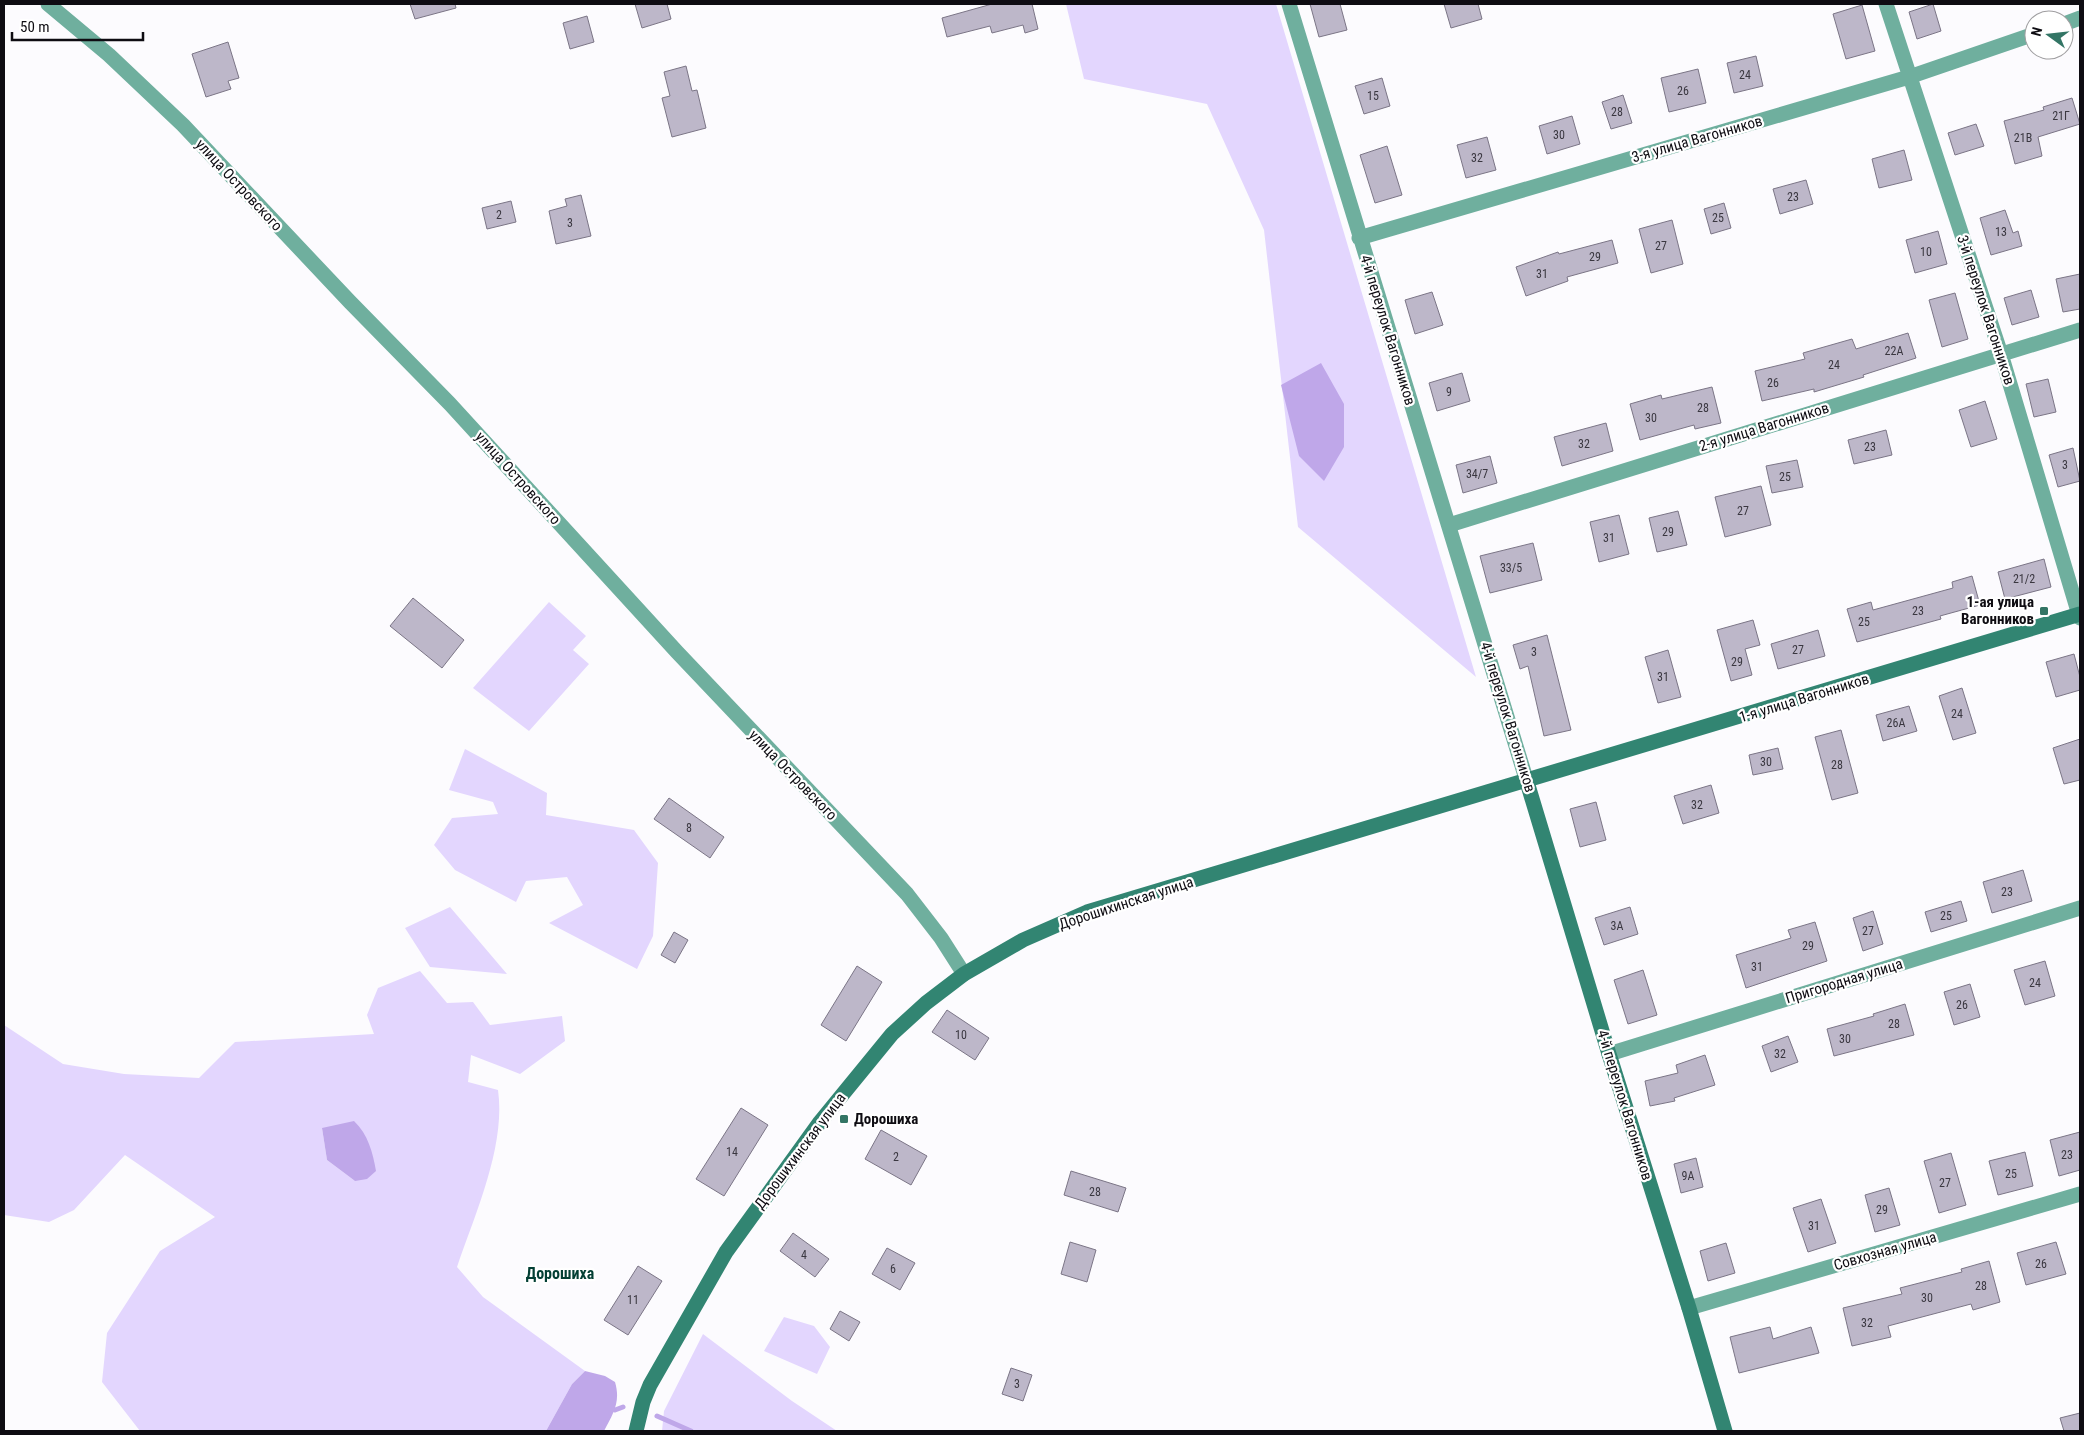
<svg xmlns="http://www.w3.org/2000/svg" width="2084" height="1435" font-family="'Roboto Condensed',sans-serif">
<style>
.green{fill:#e3d6fe;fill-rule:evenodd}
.water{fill:#bfa7e9}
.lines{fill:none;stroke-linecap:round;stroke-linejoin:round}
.stream{stroke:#bfa7e9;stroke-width:5}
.building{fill:#bdb7c9;stroke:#7b7586}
.street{stroke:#6faf9e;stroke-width:15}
.secondary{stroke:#328572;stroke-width:15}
.poi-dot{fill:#337565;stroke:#fff;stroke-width:2}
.labels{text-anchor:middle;stroke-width:4.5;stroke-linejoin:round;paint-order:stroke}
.number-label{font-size:12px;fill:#3a3740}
.street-label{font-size:15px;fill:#0e0c12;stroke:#fff}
.poi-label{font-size:15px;font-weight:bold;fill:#0e0c12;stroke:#fff;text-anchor:end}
.neighbourhood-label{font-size:16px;font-weight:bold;fill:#033f34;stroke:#fff}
</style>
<rect width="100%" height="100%" fill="#fcfbfe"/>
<path class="green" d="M1066 4H1276L1476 677 1298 527 1264 230 1207 104 1084 79Z
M549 602 586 636 573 650 589 664 529 731 473 688Z
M465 749 547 793 546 815 634 830 658 863 653 936 637 969 549 923 583 905 567 877 526 881 516 902 455 870 434 845 452 818 498 814 493 802 449 790Z
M450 907 507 974 430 967 405 928Z
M420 971 447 1003 473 1002 490 1025 562 1016 565 1041 520 1074 471 1055 468 1082 498 1090C506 1146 475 1214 457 1267L483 1297 585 1371 572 1384 546 1431H140L102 1382 107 1333 160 1251 215 1217 125 1155 74 1210 49 1222 4 1215V1025L63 1064 124 1074 199 1078 235 1042 374 1034 367 1015 378 988ZM322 1128 355 1181 327 1160Z
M784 1317 814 1326 830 1347 817 1374 764 1351Z
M703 1334 792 1401 837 1431H662L664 1411Z"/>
<path class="water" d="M1321 363 1344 404V447L1324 481 1299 456 1281 385Z
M354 1121C368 1134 373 1153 376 1171L367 1179 355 1181 327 1160 322 1128Z
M585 1371 605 1376 615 1382C621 1402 613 1414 604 1431H546L572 1384Z"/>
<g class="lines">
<path class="stream" d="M615 1410 623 1407
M657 1416 691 1431"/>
</g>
<path class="building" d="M410 4H455L456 8 415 19Z
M635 4H667L671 19 642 28Z
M992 4H1032L1038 29 1025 33 1023 25 992 33 990 26 947 37 942 18Z
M1310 4H1340L1347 30 1319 37Z
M1444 4H1478L1482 19 1451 28Z
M1933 4 1941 31 1917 39 1909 12Z
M1862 5 1875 51 1846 59 1833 14Z
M587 16 594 42 570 49 563 23Z
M228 42 239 78 228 81 231 89 206 97 192 54Z
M1756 56 1763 86 1734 93 1727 63Z
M686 66 692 91 697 90 706 128 672 137 662 98 670 96 664 72Z
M1698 69 1706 103 1669 112 1661 78Z
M1382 78 1390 106 1364 114 1355 86Z
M1623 95 1632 123 1611 129 1602 102Z
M2072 98 2080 124 2038 137 2042 156 2015 164 2004 121 2044 110 2043 107Z
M1572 116 1580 144 1547 154 1539 126Z
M1976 124 1984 146 1955 155 1948 133Z
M1487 137 1496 170 1466 178 1457 145Z
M1387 146 1402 195 1375 203 1360 155Z
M1904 150 1912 180 1879 188 1872 159Z
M1806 180 1813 204 1780 214 1773 189Z
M581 195 591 236 556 244 549 211 567 206 565 199Z
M511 201 516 222 487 229 482 208Z
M1724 203 1731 228 1711 234 1704 209Z
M2005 210 2013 233 2018 231 2022 246 1991 255 1980 218Z
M1672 220 1683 264 1651 273 1639 229Z
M1938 231 1947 264 1915 273 1906 240Z
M1612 240 1618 263 1567 277 1568 281 1526 296 1516 267 1558 252 1559 254Z
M2080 274V309L2063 312 2056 279Z
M2031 290 2039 317 2012 325 2004 298Z
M1432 292 1443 325 1415 334 1405 300Z
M1955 293 1968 339 1942 347 1929 300Z
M1908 333 1916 358 1863 375 1864 377 1814 392V389L1762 401 1755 371 1805 359 1803 353 1852 339 1856 349Z
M1462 373 1470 401 1437 411 1429 383Z
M2048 379 2056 412 2034 417 2026 384Z
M1712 387 1721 423 1695 429 1694 425 1640 440 1630 404 1661 395 1662 399Z
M1985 401 1997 439 1971 447 1959 410Z
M1606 423 1613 451 1562 466 1554 437Z
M1886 430 1892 455 1854 464 1848 440Z
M2073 448 2080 481 2058 487 2049 455Z
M1490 456 1497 483 1463 493 1456 465Z
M1797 460 1803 487 1772 493 1766 466Z
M1761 486 1771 525 1725 537 1715 497Z
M1678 511 1687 545 1657 552 1649 518Z
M1619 515 1629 554 1599 562 1590 522Z
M1533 543 1542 580 1490 593 1480 556Z
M2044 559 2051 587 2005 599 1998 572Z
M1972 576 1980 605 1940 616 1941 619 1857 642 1847 609 1871 602 1873 610 1953 588 1952 582Z
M413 598 464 640 442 668 390 626Z
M1753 620 1760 645 1745 649 1752 675 1731 681 1717 630Z
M1818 630 1825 656 1778 669 1771 644Z
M1547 635 1571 730 1544 736 1528 666 1520 669 1513 645Z
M1668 650 1681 697 1658 703 1645 657Z
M2074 654 2080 677V690L2056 697 2046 662Z
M1962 688 1976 733 1953 740 1939 696Z
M1909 706 1917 731 1883 741 1876 715Z
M1841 730 1858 793 1832 800 1815 737Z
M2080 739V780L2064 784 2053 748Z
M1778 748 1783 769 1753 775 1749 755Z
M1711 785 1719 813 1683 824 1674 796Z
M669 798 724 837 710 858 654 819Z
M1596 802 1606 840 1580 847 1570 809Z
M2023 870 2032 901 1992 913 1983 882Z
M1961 901 1967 921 1931 932 1925 912Z
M1630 907 1638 934 1604 945 1595 918Z
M1873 911 1883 944 1863 951 1853 918Z
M1815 922 1827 961 1746 988 1736 955 1791 938 1788 930Z
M674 932 688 940 675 963 661 955Z
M2045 961 2055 996 2025 1005 2014 970Z
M857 966 882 982 846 1041 821 1025Z
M1643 970 1657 1015 1628 1024 1614 980Z
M1970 984 1980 1017 1954 1025 1944 992Z
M1905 1004 1914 1035 1834 1056 1827 1029 1874 1016 1873 1014Z
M947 1010 989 1038 975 1060 932 1032Z
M1788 1036 1798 1062 1771 1072 1762 1046Z
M1705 1055 1715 1085 1674 1098 1675 1101 1650 1106 1645 1081 1678 1073 1676 1065Z
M741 1108 768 1125 724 1196 696 1179Z
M881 1130 927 1156 911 1185 865 1159Z
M2080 1132V1170L2059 1176 2050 1140Z
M2025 1152 2033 1186 1998 1195 1989 1161Z
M1951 1153 1966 1205 1939 1213 1924 1161Z
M1696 1158 1703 1187 1681 1193 1674 1164Z
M1071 1171 1126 1188 1118 1212 1064 1195Z
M1889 1188 1900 1225 1875 1232 1865 1195Z
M1821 1199 1836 1243 1808 1252 1793 1208Z
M793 1233 829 1259 815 1277 780 1251Z
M1070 1242 1096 1250 1087 1282 1061 1274Z
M2056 1242 2066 1274 2026 1285 2017 1253Z
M1726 1243 1735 1273 1708 1281 1700 1251Z
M887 1248 915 1263 900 1290 872 1274Z
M1989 1261 2000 1302 1973 1310 1971 1304 1888 1326 1891 1337 1852 1346 1843 1308 1902 1294 1900 1288 1962 1272 1961 1269Z
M638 1266 662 1281 628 1335 604 1320Z
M840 1311 860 1322 849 1341 830 1329Z
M1770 1327 1773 1339 1811 1327 1819 1353 1739 1373 1730 1337Z
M1011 1368 1032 1375 1023 1401 1002 1394Z
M2080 1413V1431H2064L2060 1418Z"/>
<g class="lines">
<path class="street" d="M48 4 109 55 183 125 350 302 450 404 677 652 907 894 941 938 964 974
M1289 4 1527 782
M1886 4 2001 354 2080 618
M2064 24 2080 18
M1359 238 1909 77 2034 34
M1449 525 2080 330
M1609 1054 2080 908
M1689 1308 2080 1194"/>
<path class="secondary" d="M1527 782 1609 1054 1689 1308 1725 1431
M636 1431 643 1402 650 1385 726 1252 820 1122 892 1034 926 1003 964 974 1023 940 1087 912 2080 614"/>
</g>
<g class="poi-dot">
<rect x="2039" y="606" width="10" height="10" rx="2.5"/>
<rect x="839" y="1114" width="10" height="10" rx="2.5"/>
</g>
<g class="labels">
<g class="number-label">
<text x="1745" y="79">24</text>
<text x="1683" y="95">26</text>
<text x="1373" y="100">15</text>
<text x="1617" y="116">28</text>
<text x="2061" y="120">21Г</text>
<text x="1559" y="139">30</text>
<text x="2023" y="142">21В</text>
<text x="1477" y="162">32</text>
<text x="1793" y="201">23</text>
<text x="499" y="219">2</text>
<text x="1718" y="222">25</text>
<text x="570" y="227">3</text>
<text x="2001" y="236">13</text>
<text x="1661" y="250">27</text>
<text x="1926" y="256">10</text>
<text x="1595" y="261">29</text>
<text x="1542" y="278">31</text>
<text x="1894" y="355">22А</text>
<text x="1834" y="369">24</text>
<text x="1773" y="387">26</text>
<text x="1449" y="396">9</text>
<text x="1703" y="412">28</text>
<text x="1651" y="422">30</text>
<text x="1584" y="448">32</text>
<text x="1870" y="451">23</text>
<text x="2065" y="469">3</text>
<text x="1477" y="478">34/7</text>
<text x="1785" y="481">25</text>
<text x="1743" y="515">27</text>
<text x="1668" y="536">29</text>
<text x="1609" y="542">31</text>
<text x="1511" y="572">33/5</text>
<text x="2024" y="583">21/2</text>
<text x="1918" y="615">23</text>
<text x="1864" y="626">25</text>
<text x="1798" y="654">27</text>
<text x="1534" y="656">3</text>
<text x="1737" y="666">29</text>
<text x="1663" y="681">31</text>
<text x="1957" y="718">24</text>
<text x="1896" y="727">26А</text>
<text x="1766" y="766">30</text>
<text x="1837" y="769">28</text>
<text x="1697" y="809">32</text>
<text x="689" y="832">8</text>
<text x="2007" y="896">23</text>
<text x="1946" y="920">25</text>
<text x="1617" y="930">3А</text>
<text x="1868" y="935">27</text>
<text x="1808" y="950">29</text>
<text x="1757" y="971">31</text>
<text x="2035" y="987">24</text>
<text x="1962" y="1009">26</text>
<text x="1894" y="1028">28</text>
<text x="961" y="1039">10</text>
<text x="1845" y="1043">30</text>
<text x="1780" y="1058">32</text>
<text x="732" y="1156">14</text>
<text x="2067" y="1159">23</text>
<text x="896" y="1161">2</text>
<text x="2011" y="1178">25</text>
<text x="1688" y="1180">9А</text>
<text x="1945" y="1187">27</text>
<text x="1095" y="1196">28</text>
<text x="1882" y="1214">29</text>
<text x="1814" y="1230">31</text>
<text x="804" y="1259">4</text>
<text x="2041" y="1268">26</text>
<text x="893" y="1273">6</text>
<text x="1981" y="1290">28</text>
<text x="1927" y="1302">30</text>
<text x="633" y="1304">11</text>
<text x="1867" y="1327">32</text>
<text x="1017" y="1388">3</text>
</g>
<g class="street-label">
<text transform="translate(1697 139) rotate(-16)" y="5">3-я улица Вагонников</text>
<text transform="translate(239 185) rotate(47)" y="5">улица Островского</text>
<text transform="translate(1986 310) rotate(72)" y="5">3-й переулок Вагонников</text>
<text transform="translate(1388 330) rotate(73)" y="5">4-й переулок Вагонников</text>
<text transform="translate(1764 427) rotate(-17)" y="5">2-я улица Вагонников</text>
<text transform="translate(518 478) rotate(48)" y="5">улица Островского</text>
<text transform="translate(1804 698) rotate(-17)" y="5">1-я улица Вагонников</text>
<text transform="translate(1508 717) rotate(73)" y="5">4-й переулок Вагонников</text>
<text transform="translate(793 775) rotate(46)" y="5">улица Островского</text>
<text transform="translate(1126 903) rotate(-18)" y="5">Дорошихинская улица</text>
<text transform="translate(1844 981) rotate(-17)" y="5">Пригородная улица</text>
<text transform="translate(1625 1105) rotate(73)" y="5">4-й переулок Вагонников</text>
<text transform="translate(800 1151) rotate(-53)" y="5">Дорошихинская улица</text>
<text transform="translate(1885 1251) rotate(-16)" y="5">Совхозная улица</text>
</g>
<g class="poi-label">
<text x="2034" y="607">1-ая улица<tspan x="2034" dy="17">Вагонников</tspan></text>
<text x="854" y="1124" text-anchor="start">Дорошиха</text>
</g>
<g class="neighbourhood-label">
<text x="560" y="1279">Дорошиха</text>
</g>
</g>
<rect width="2084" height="1435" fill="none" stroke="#0e0c12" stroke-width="10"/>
<g transform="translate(2049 35) rotate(285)"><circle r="24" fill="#ffffff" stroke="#9f9ea0"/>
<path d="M0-4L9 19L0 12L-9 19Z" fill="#337565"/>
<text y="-8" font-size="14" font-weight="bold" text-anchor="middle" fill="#0e0c12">N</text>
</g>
<path d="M12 32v8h131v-8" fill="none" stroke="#0e0c12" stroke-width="2.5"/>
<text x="20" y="32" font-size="15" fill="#0e0c12" stroke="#ffffff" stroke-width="4" paint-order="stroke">50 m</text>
</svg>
